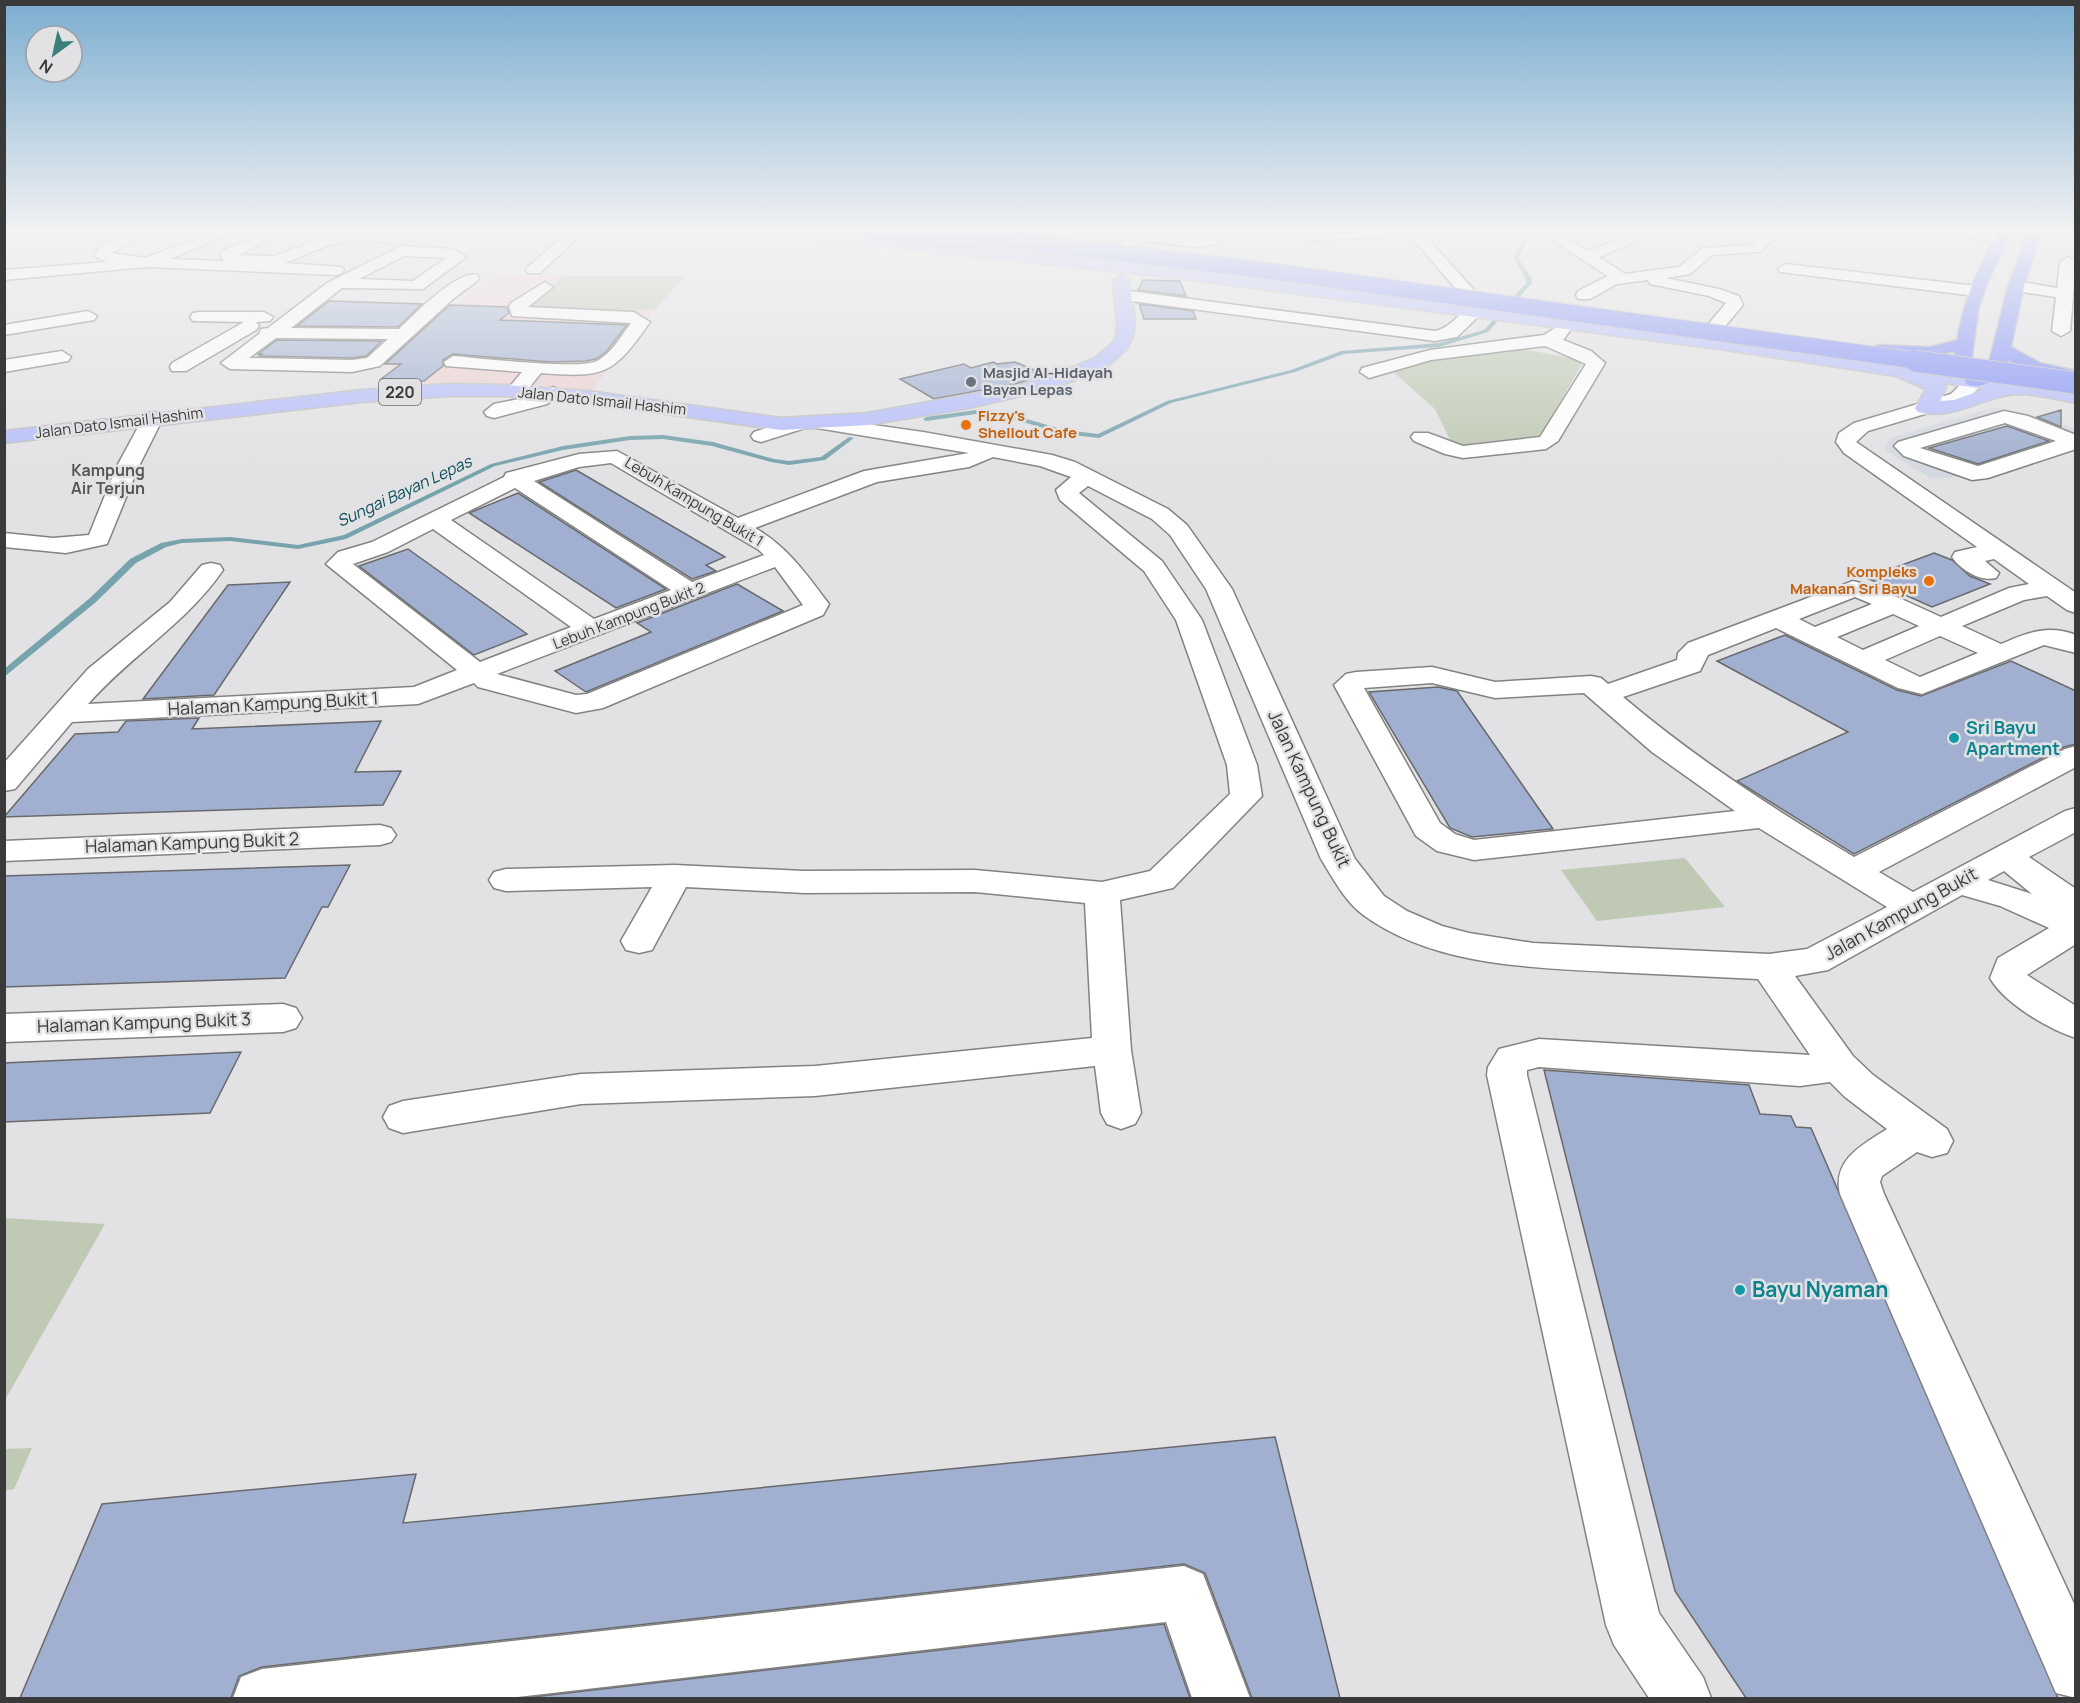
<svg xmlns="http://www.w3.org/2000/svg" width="2080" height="1703" font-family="Manrope,sans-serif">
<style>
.built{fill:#d4d8e0}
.education{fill:#ecd1d1}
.green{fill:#bfc9b3}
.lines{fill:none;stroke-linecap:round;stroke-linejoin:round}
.stream{fill:#77a3ac;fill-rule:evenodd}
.building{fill:#a1b0d0;stroke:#68696a;stroke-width:1.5}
.minor-casing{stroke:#828283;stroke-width:3}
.major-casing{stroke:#c0c0c0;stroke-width:3}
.highway-casing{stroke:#c0c0c0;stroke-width:3}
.minor{fill:#fff;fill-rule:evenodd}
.major{fill:#b7bffa;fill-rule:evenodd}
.highway{fill:#8794f6;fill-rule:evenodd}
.highway-bridge-far1-casing{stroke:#c0c0c0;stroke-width:18;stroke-linecap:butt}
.highway-bridge-casing{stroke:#c0c0c0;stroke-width:23;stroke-linecap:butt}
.highway-bridge-far1{stroke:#8794f6;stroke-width:16}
.highway-bridge{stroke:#8794f6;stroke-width:21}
.worship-dot{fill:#6b7280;stroke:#e2e2e4;stroke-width:2}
.food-dot{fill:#e8710a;stroke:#e2e2e4;stroke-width:2}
.culture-dot{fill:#0f9aa8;stroke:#e2e2e4;stroke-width:2}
.labels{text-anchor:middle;stroke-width:5;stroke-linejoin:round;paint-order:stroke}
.far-worship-label{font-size:15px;font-weight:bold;fill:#5b616d;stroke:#e2e2e4;text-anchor:start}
.far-street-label{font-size:15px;fill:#3a3a3b;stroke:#e2e2e4}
.far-food-label{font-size:15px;font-weight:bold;fill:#c56008;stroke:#e2e2e4;text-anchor:start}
.shield{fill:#e2e2e4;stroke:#6c6c6e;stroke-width:1.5}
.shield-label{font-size:16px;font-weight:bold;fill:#3a3a3b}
.far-neighbourhood-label{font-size:16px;font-weight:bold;fill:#555657;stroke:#e2e2e4}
.far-water-label{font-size:16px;font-style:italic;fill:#0a4d58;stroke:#e2e2e4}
.street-label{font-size:18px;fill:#3a3a3b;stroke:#e2e2e4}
.culture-label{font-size:18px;font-weight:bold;fill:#0d838f;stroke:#e2e2e4;text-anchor:start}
.near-culture-label{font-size:21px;font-weight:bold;fill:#0d838f;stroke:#e2e2e4;text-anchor:start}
</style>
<rect width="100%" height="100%" fill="#e2e2e4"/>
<path class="built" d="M1995 407 2054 428 2065 425 2075 429V449L1988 476 1930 478 1885 450 1889 438Z"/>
<path class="education" d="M497 274 572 276H686L671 289 589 394 465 385 384 386 395 363 483 283Z"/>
<path class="green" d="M564 276H686L654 310 526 308Z
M1510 347 1584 360 1537 442 1453 446 1435 409 1391 370 1408 363Z
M1685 858 1725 907 1597 921 1561 870Z
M5 1218 105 1224 5 1400 4 1218Z
M32 1448 14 1489 5 1491V1449Z"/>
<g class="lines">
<path class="stream" d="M1521 233H1526L1529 237 1518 258 1532 279V283L1488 332 1439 347 1344 354 1295 372 1171 403 1099 438 1064 434 999 415 983 413 926 421 923 419 926 417 983 409 1002 412 1065 430 1098 434 1167 401 1291 370 1341 351 1439 343 1484 330 1526 283V279L1514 258 1525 237Z
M663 435 713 442 774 459 789 461 821 457 849 437 854 438 825 460 789 465 771 462 712 446 663 439 630 440 563 450 495 466 346 539 298 549 230 541 182 543 166 547 136 563 96 602 4 677V669L90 598 130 559 161 543 182 539 230 537 298 545 344 535 491 464 563 446 630 436Z"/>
</g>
<path class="building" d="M1143 280 1180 281 1186 296 1138 290Z
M329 301 422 304 398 327 297 326Z
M1139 304 1193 311 1196 319H1144Z
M450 305 507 307 509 313 500 320 627 325 606 352 596 359 586 361 550 362 453 354 443 360V366L424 381 381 379 401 364H385Z
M277 340 382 341 366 356 352 358 259 356 262 354H258Z
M993 362 997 364 1015 362 1046 375 1015 384 934 399 900 379 964 364 971 368Z
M2061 410V427L2037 417Z
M2007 426 2049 441 1978 464 1929 448Z
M576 470 725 557 706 565 716 571 692 579 539 482Z
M518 493 666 589 616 608 469 513Z
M408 549 527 634 474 655 359 566Z
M1934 553 1952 560 1970 576 1990 584 1932 607 1867 578Z
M290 582 214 695 143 699 228 585Z
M737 584 783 611 586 692 555 671 651 632 637 623Z
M1785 635 1897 690 1921 696 2011 661 2076 691V744L2064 747 1854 854 1737 781 1848 732 1717 661Z
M1438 687 1457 691 1553 829 1472 837 1450 828 1369 692Z
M199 718 192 729 381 721 355 772 401 771 383 805 4 817 75 734 118 732 126 721Z
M350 865 328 907H322L285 978 4 987V876Z
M241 1052 210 1113 4 1122V1063Z
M1544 1070 1749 1085 1760 1114 1791 1116 1796 1127 1811 1128 2058 1698H1746L1675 1591Z
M1275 1437 1340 1698H1252L1205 1573 1184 1564 262 1667 239 1676 231 1698H20L102 1504 416 1474 403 1523Z
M1164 1624 1190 1698H524Z"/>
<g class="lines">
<g class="minor-casing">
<path id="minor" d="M128 233H148L111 253 145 258 209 233H230L170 259 224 261 220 254 223 251 260 233H279L239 255 275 256 336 233 410 236 412 239C404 249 379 240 367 240 338 238 311 253 285 263L342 267 344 270 342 273 336 275 147 267 4 280V270L107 262 94 256 100 246Z
M567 233H583L540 273H528L526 270 528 267Z
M1145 233 1195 237 1189 233H1220L1224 237C1207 257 1169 240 1146 242 1138 243 1132 248 1124 250L1116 245 1130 236Z
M1292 233H1398L1391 237 1311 240Z
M1408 233H1423L1473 289 1475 292 1473 295H1461Z
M1541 233H1559L1588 251 1636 233H1657L1599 257 1625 274 1679 267 1703 248 1751 245 1763 233H1779L1760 252 1712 255 1690 274 1666 278 1719 289 1739 296 1743 305 1721 331 1715 332 1706 327 1726 303 1709 296 1650 284 1648 280 1617 284 1590 299H1578L1576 295 1578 291 1608 276Z
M1965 233H2007L2011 237C2004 245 1973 240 1965 233Z
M2066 233H2076V238Z
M401 246 452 249 466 257 423 289 342 288 291 328 399 329C414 315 457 270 477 275L479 278 477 281 453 299 380 366 352 372 230 369 221 363 259 334 261 329 268 328 327 283ZM404 256 446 258 413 281 359 279ZM276 338 388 339 367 358 352 360 249 358Z
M2068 257 2076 262 2070 331 2061 336 2052 331 2056 297 2016 291 2008 286 2016 281 2057 288 2060 262Z
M1786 264 1976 286 1984 291 1976 296 1780 272 1778 269Z
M545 282 553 287 528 307 634 312 650 322C613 375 605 378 541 373L523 395 516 397 506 391 522 372 446 366 444 362 453 356C479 358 579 370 597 361 612 353 621 336 631 323L512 316 509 307 511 303Z
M1122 290 1435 331C1452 328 1458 311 1474 307L1483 312 1457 337 1435 341 1116 299 1114 295Z
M88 311 97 316 94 320 4 335V325Z
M199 312H264L273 317 270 321 256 322 259 326 256 330 186 371H172L170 367 172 363 244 322 193 321 190 317 193 313Z
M1563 323 1572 328 1563 340 1591 351 1605 363 1558 441 1546 449 1463 458 1445 454 1414 441 1411 437 1414 433H1428L1463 446 1540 437 1586 364 1545 346 1431 360 1369 378 1360 372 1362 368 1430 350 1544 335Z
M62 351 71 357 68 361 4 372V360Z
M1975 375 1985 381 1965 402 1868 431 1856 442 2076 593V613L2067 610 2047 596 2024 600 1962 626 2001 644C2026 633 2048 624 2076 635V653L2044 645 1922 694 1898 688 1776 628 1708 655 1700 671 1623 697C1695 758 1773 809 1854 857L2065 749 2076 746V767L1879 872 1913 892 2065 811 2076 808V832L2029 857 2076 889V944L2027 975 2076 1006V1038C2048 1029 2004 1003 1990 978L1998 958 2049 928 2000 906 1962 895 1828 970 1795 976 1853 1056 1873 1075 1947 1129 1953 1141 1947 1153 1932 1157 1917 1152 1882 1176 1880 1182 1884 1194 2076 1608V1698L2056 1693 1840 1194C1832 1160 1862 1145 1887 1129L1845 1097 1830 1082 1800 1086 1539 1067 1527 1070V1075L1659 1613 1703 1677 1711 1698H1649L1614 1645 1606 1625 1487 1075 1488 1067 1499 1049 1539 1039 1810 1055 1758 979C1710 977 1661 974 1612 972 1528 967 1432 966 1362 914 1344 900 1333 878 1321 859L1206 589 1170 535 1152 519 1088 486 1079 493 1162 561 1202 620 1257 765 1262 796 1173 888 1120 900 1131 1050 1141 1113 1135 1124 1121 1129 1107 1124 1101 1113 1095 1066 815 1096 581 1104 403 1133 389 1128 383 1117 389 1106 403 1101 581 1074 815 1066 1092 1038 1085 903 975 892 804 893 686 887 652 950 639 953 626 950 621 941 652 887 506 891 494 888 489 880 494 872 506 869 675 865 804 871 975 870 1102 882 1150 871 1230 794 1227 765 1176 620 1144 571 1060 500 1056 490 1071 477 1040 466 993 457 969 467 877 482 755 528C786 546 804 571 825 599L829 604 823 615 603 708 576 713 478 687 474 683 418 704 72 722 15 789 4 791V763L88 669 170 602 202 565 211 563 220 565 223 570C187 623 130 656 88 704L414 687 457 670 326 564 338 552 372 542 504 477 506 473 579 454 617 451 738 518 864 471 969 453 817 428 814 424 817 420 824 418 923 432 1052 455 1075 462 1168 509 1187 525 1232 589 1355 859 1384 896 1407 911 1442 926 1469 933 1533 943 1769 954 1807 949 1887 907 1759 828 1474 860 1437 851 1416 836 1334 685 1346 674 1356 672 1432 667 1495 682 1591 676 1601 678 1608 684 1677 660 1678 653 1688 643 1853 581 1875 587 1941 617 2009 588 2029 584 1994 559 1985 561 1999 573 1996 578C1980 582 1961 570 1952 557L1955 552 1977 547 1844 453 1836 442 1839 433 1854 423 1951 394 1968 377ZM611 463 759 550 764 555 692 582 534 481 579 467ZM515 488 671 590 594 619 451 520ZM433 529 571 627 480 662 353 564 388 552ZM775 567 803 605 587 694 576 695 497 674ZM1855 597 1872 604 1815 627 1799 619ZM1893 614 1919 626 1863 650 1837 637ZM1940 636 1978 653 1920 677 1885 660ZM1432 683 1495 698 1584 693 1652 752 1735 811 1474 840 1455 834 1440 823 1364 688ZM2004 871 2032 894 1988 880Z
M553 387 563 393 547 404 494 418 487 416 484 412 494 404 533 396Z
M2004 411 2028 416 2076 435V449L1988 478 1972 480 1904 456 1894 446 1898 442ZM2005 423 2056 441 1978 466 1920 448Z
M153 412 160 414 163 418 138 468 107 544 66 553 4 547V533L53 538 89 535 116 468 143 418 146 414Z
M795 419 802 421 805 425 802 429 761 442 754 440 751 436 754 432Z
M380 825 391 828 396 835 391 842 380 845 4 861V841Z
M283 1004 296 1008 302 1018 296 1028 283 1032 4 1042V1014Z
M1184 1566 1203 1574 1250 1698H1192L1166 1622 509 1698H233L241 1677 262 1669Z"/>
</g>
<g class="major-casing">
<path id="major" d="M786 233H839L1176 268 1726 340 2076 391V403C2058 400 2037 394 2019 394 1985 395 1954 421 1918 412L1915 408 1926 389 1896 376 1726 350 1176 278 793 237ZM1943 383 1985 389 1954 400 1940 401 1946 387Z
M1121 275 1129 280 1135 321 1133 337 1127 349 1108 366 1073 381 1021 396 969 408 867 425 781 430 588 403 505 396H449L362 402 4 443V431L362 390 449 384 505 385 588 391 781 418 867 413 1016 386 1059 373 1095 358 1113 342 1116 337 1117 321 1113 280Z"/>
</g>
<g class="highway-casing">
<path id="highway" d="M1997 233H2012L1989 279 1979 306 1971 363 1978 373 1988 366 2008 286 2028 233H2042L2024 286 2011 347 2040 363 2076 371V383L2027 371 2008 360C2004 377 1985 389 1968 385L1953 363 1955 351 1930 357 1872 354 1869 350 1878 345 1930 347 1957 340C1964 298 1978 270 1997 233Z"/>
</g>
<use href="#minor" class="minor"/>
<use href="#major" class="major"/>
<use href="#highway" class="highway"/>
<g class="highway-bridge-far1-casing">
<path id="highway-bridge-far1" d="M876 233 974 243
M951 233 1270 271 1926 362"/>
</g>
<g class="highway-bridge-casing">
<path id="highway-bridge" d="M1915 361 2076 383"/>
</g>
<use href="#highway-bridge-far1" class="highway-bridge-far1"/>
<use href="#highway-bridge" class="highway-bridge"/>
</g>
<linearGradient id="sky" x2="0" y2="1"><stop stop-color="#7badd0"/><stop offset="0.49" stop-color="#f2f2f3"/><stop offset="1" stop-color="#f2f2f3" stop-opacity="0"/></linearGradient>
<rect width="2080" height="472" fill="url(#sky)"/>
<circle class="worship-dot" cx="971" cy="382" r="6"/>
<g class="food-dot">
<circle cx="966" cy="425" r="6"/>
<circle cx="1929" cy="581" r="6"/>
</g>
<g class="culture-dot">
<circle cx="1954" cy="738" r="6"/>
<circle cx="1740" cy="1290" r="6"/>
</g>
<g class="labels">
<g class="far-worship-label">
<text x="983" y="378">Masjid Al-Hidayah<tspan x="983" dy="17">Bayan Lepas</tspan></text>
</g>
<g class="far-street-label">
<text transform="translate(602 401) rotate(6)" y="5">Jalan Dato Ismail Hashim</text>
<text transform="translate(119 423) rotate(-7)" y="5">Jalan Dato Ismail Hashim</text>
<text transform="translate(694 502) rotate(31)" y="5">Lebuh Kampung Bukit 1</text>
<text transform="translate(629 616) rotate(-21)" y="5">Lebuh Kampung Bukit 2</text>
</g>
<g class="far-food-label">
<text x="978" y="421">Fizzy's<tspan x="978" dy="17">Shellout Cafe</tspan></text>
<text x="1917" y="577" text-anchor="end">Kompleks<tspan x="1917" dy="17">Makanan Sri Bayu</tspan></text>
</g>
<rect class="shield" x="379" y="379" width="42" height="26" rx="4.5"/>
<g class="shield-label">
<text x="400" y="398">220</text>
</g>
<g class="far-neighbourhood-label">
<text x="108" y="476">Kampung<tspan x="108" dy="18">Air Terjun</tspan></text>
</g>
<g class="far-water-label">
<text transform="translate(404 491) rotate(-25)" y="6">Sungai Bayan Lepas</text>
</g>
<g class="street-label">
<text transform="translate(273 704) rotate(-3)" y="6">Halaman Kampung Bukit 1</text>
<text transform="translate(1309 789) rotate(65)" y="6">Jalan Kampung Bukit</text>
<text transform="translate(192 843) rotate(-2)" y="6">Halaman Kampung Bukit 2</text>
<text transform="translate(1901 914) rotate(-29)" y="6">Jalan Kampung Bukit</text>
<text transform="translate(144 1023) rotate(-2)" y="6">Halaman Kampung Bukit 3</text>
</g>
<g class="culture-label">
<text x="1966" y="734">Sri Bayu<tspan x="1966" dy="21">Apartment</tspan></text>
</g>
<g class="near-culture-label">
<text x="1752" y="1297">Bayu Nyaman</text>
</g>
</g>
<rect width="2080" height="1703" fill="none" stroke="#3a3a3b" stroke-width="12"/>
<g transform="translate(54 54) rotate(213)"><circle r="28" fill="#e2e2e4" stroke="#9f9fa0" stroke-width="1.5"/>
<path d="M0-4.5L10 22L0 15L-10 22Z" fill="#3a817b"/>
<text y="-9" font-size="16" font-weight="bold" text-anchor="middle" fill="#3a3a3b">N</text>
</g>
</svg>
